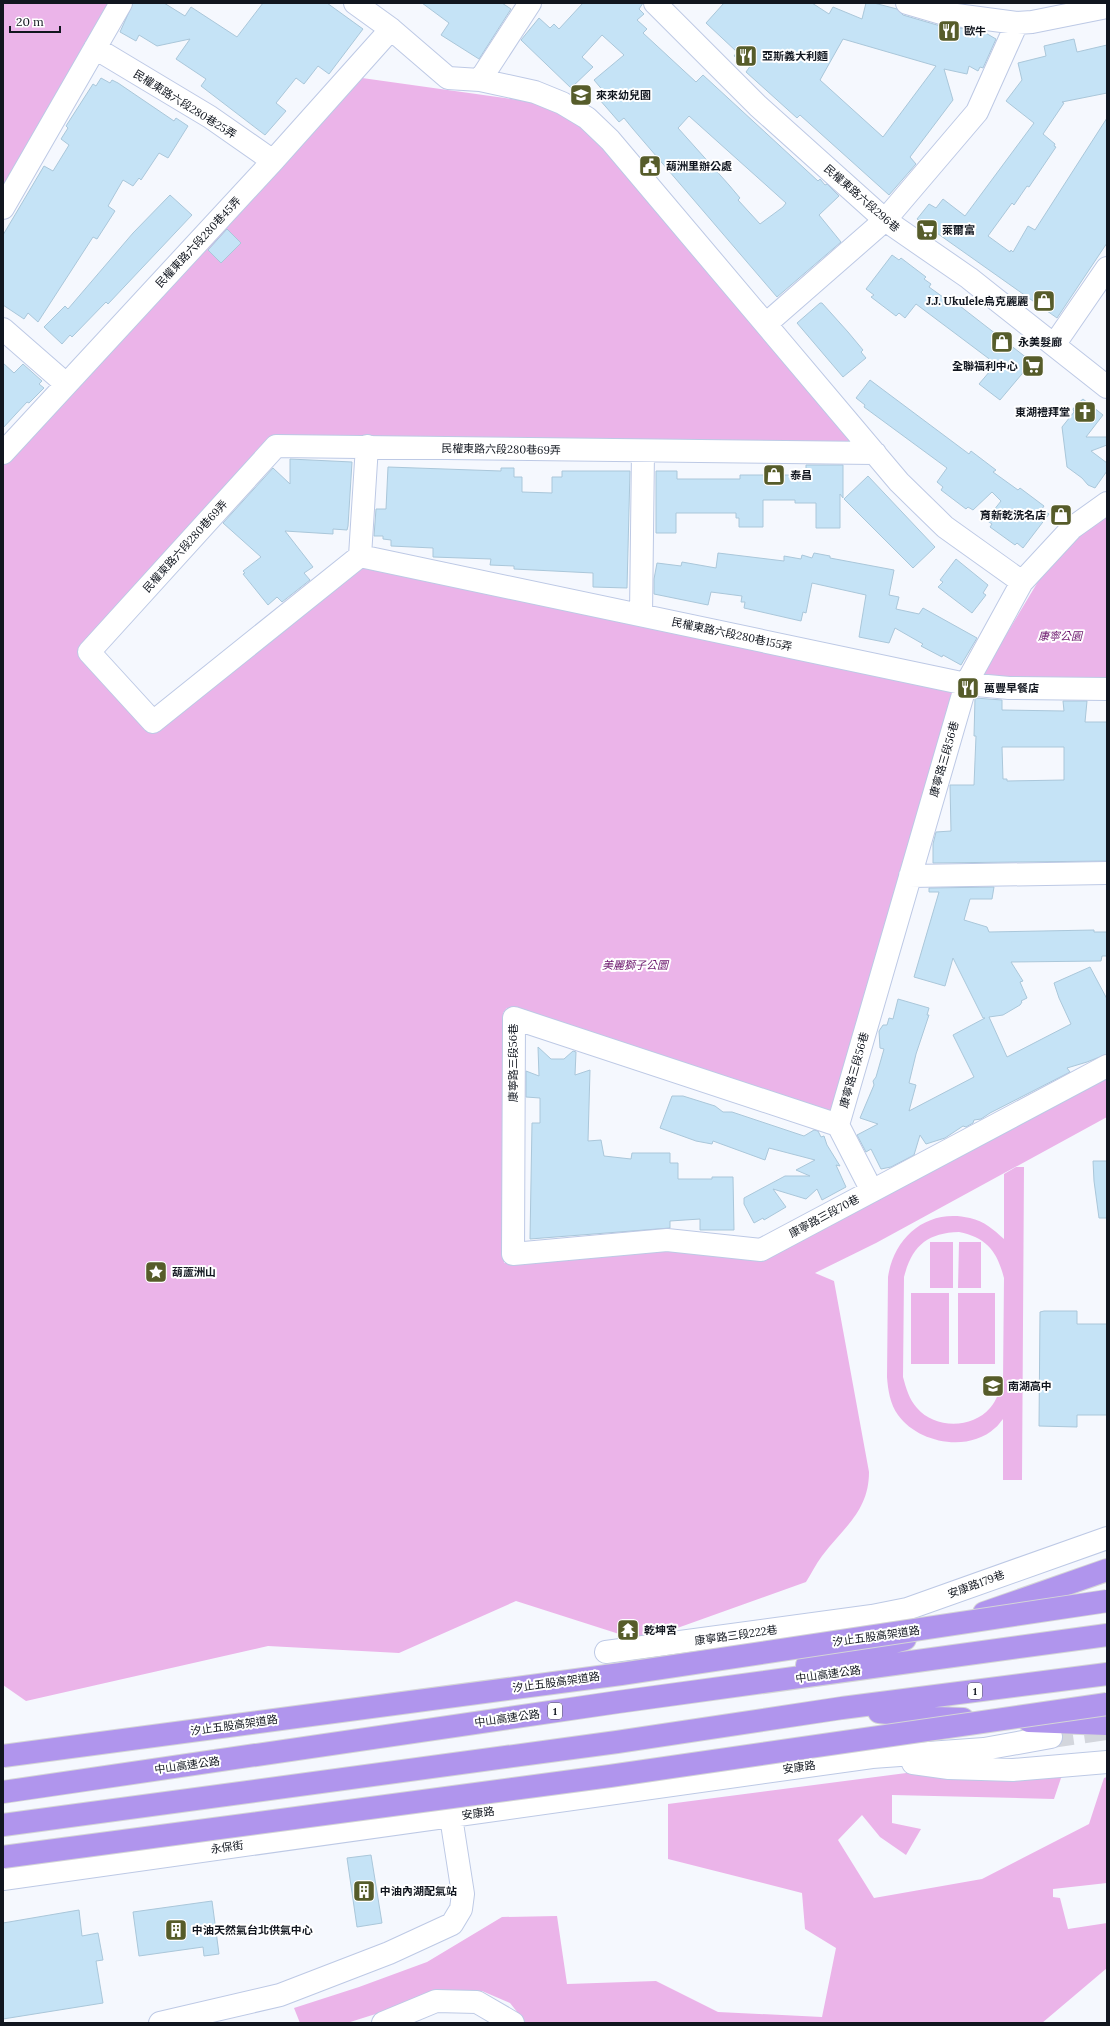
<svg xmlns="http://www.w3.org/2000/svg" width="1110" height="2026" font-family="Lora,'Noto Sans TC',serif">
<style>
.green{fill:#ebb4e9;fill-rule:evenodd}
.building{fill:#c5e3f6;stroke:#aac7da;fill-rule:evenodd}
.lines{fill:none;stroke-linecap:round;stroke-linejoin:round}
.minor-tunnel{stroke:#d3d6dd;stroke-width:22;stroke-dasharray:22 11;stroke-linecap:butt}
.minor-casing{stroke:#bdc9e5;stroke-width:24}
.highway-casing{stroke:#d4d5d7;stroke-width:24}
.minor{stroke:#fff;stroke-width:22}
.highway{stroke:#b095ed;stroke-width:22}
.highway-bridge-casing{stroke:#d4d5d7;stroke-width:24;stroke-linecap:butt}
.highway-bridge{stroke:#b095ed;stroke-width:22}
.labels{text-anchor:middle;stroke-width:4;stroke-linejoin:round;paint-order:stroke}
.shield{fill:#fff;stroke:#585c62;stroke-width:1}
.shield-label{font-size:10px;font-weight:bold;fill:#11161f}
.poi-label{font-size:11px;font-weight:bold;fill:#11161f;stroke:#fff;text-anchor:start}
.street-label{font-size:11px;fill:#11161f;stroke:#fff}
.park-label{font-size:11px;font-style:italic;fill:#6d196e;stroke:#fff}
</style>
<rect width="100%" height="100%" fill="#f5f8fe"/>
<path class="green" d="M3 3H108L3 193Z
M355 77 533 102 572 120 597 140 853 442 273 441 83 649 150 729 357 562 956 687 831 1113 538 1016 507 1008 503 1013 504 1263 674 1248 765 1256 1107 1075V1117L876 1243 815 1273 834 1281 869 1472C869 1511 844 1527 822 1556 816 1564 811 1574 806 1582L641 1641 516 1601 399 1653 268 1646 26 1701 3 1685V462Z
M1107 516V683L987 682 983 673 1039 580 1071 542Z
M1016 1167H1024L1022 1480H1003V1419C1000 1422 998 1426 995 1428 968 1453 918 1443 898 1415 890 1404 888 1390 887 1377L888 1277C894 1236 928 1208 970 1218 984 1221 994 1230 1004 1239V1174ZM959 1232C987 1238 997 1251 1004 1278L1003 1380C1000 1390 997 1400 990 1408 972 1429 935 1429 917 1408 909 1399 906 1388 903 1377L904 1277C912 1246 927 1233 959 1232Z
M930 1242H953V1288H930Z
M959 1242H981V1288H958Z
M911 1293H949V1364H911Z
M958 1293H995V1364H958Z
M937 1769 1063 1772 1054 1799 892 1795V1823L921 1829 906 1855 880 1837 862 1815 838 1840 874 1898 982 1879 1089 1824 1104 1778 1107 1777V1883L1053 1889V1897L1060 1898 1068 1929 1107 1923V1968L1042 2023H526L510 2003 482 1991 452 1990 347 2023H300L294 2008 359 1987 427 1962 502 1917 557 1916 567 1984 656 1981 718 2012 822 2017 836 1948 805 1929 802 1893 668 1859V1804Z"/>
<path class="building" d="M133 3H164L185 16 191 7 237 37 263 3H327L363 29 329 74 318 66 304 84 296 78 276 103 286 111 265 135 201 86 206 79 176 59 190 39 157 46 139 35 136 41 120 32Z
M422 3H502L511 9 479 59 441 35 449 23Z
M583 3H643L639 9 644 14 637 20 647 29 643 33 696 82 703 75 818 181 820 179 825 185 827 184 839 196 819 215 841 242 777 297 633 129 624 118 619 122 599 99 605 93 594 80 624 55 602 35 582 57 593 67 571 88 521 40 539 18 550 28 554 24 559 29ZM689 116 786 203 783 207 760 224 738 200 740 198 729 185 678 128Z
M724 3H812L829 14 833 7 862 19 866 3H874L897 9 903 15 937 25 982 31 996 39 983 68 980 67 978 71 969 66 967 74 944 69 953 100 910 157 916 164 889 195 800 115 797 118 746 72 751 65 734 56 737 52 706 23ZM843 39 936 66 883 137 820 80Z
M1074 39 1077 52 1107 45V93L1062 102 1064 103 1043 134 1055 144 1054 146 1056 147 1029 187 1027 186 1014 205 1012 203 988 236 1010 252 1011 250 1013 252 1028 226 1035 230 1107 118V243L1057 318 917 219 929 204 936 208 943 199 965 216 1034 123 1006 101 1022 80 1018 63 1046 56 1044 46Z
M101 78 110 83 112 80 118 83 174 121 176 118 188 126 168 158 159 153 141 180 139 178 133 186 123 180 108 206 115 211 97 239 93 237 38 322 28 313 24 319 3 305V235L44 166 53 171 69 145 61 139 68 128 66 126 93 84 96 86Z
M170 195 192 215 108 304 106 302 72 337 70 335 62 344 44 327 65 306 68 309 133 233Z
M227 229 241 243 221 263 208 250Z
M892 255 899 260 901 258 926 277 924 279 931 284 929 287 954 305 956 303 1032 362 1000 400 979 384 996 364 916 304 905 318 899 313 896 316 871 297 874 295 866 289Z
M820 303H822L848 332 863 350 861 352 866 358 843 377 797 323Z
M3 363 14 373 23 364 42 381 39 384 44 388 29 403 27 402 3 428Z
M870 380 969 454 971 451 996 470 993 472 1018 490 1020 488 1044 506 1042 509 1049 514 1023 548 1017 543 1015 545 990 527 992 524 986 520 1001 501 992 492 973 510 968 507 966 509 941 490 943 487 937 482 947 468 864 407 865 405 856 398Z
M1083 399 1103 415 1086 437H1107V445L1091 451 1107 463V471L1095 488 1088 485 1082 478 1067 467 1062 427 1074 412 1073 409 1077 404Z
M290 459 352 462 348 526 347 530 333 529V534L285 531 313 567 304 573 310 580 282 602 277 597 268 605 243 574 245 573 243 571 261 557 223 523 273 468 290 484Z
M806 465H843V498L840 494V528H816V503H795V500H763V527H739V518H736V513H676V533H656V471H677V479H740V475H806Z
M388 467 501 471V468H514V477H522V492L552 493V477H562V471H630L627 588 593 587V573L514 569V566L490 565 491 559 433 557V548L391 546V540L383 539V536H374L376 509H386Z
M868 476 935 547 913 568 844 499Z
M718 553 784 561V556L801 559 802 555 812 558 814 553 830 556V558L894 570 889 595 899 597 896 609 919 614 923 608 977 638 961 665 943 655 942 657 921 646 923 644 895 628 889 643 859 637 866 595 812 583 806 613 803 612 801 621 744 608 745 602H741L742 596 711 592 708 605 654 594V579L657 563 681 566 682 562 716 568Z
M956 559 988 585 983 593 986 595 972 613 938 587 943 582 940 580Z
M975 698 1002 700V710L1064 711 1063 701H1087L1085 722H1107V861L933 863V844L936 832 951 831 950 785H974L976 736H974ZM1002 747H1064V780L1007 781V779H1003Z
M994 887 992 899H970L964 920 987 927 989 932 1094 930V932H1107V956H1102L1101 961 1011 962 1023 981 1020 982 1027 998 1021 1001 1022 1002 1020 1005 1003 1015 989 1017 1007 1057 1071 1024 1059 998 1054 983 1090 967 1107 999V1054L1087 1062 1067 1068 1070 1072 990 1113 981 1119 974 1120 973 1123 966 1127 963 1126 945 1138 926 1144 920 1135 914 1155 891 1167 881 1169 871 1149 866 1152 857 1135 878 1124 860 1118 874 1085 873 1081 876 1077 884 1049 880 1048 879 1031 883 1025H887L889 1018 893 1019 898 999 929 1008 927 1015H929L916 1054 909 1083 916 1085 909 1111 974 1077 953 1035 985 1018H983L953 958 945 986 914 977 939 892H929V888Z
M538 1047 551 1059H564L573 1051 576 1052 575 1075 590 1070 588 1141 601 1140 604 1156 631 1159 632 1153H670V1163H678V1179H712V1177H733L734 1230H700V1219L670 1221V1228L530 1239 532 1123H540V1098L526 1097V1071L539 1076Z
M672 1096H683L715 1106 723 1112H732L804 1136 814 1130 818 1131 821 1137 824 1136 827 1145 840 1166 836 1165 846 1187 822 1200 817 1189 806 1199 773 1189 786 1207 764 1220 763 1218 754 1223 744 1204V1198L785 1176H810L796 1170 815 1160 769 1148 765 1160 713 1141 712 1144 696 1141 660 1128Z
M1093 1161H1107V1218H1099L1094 1181Z
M1044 1311H1077V1324H1107V1415H1077V1427L1039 1426 1040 1312Z
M371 1855 382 1923 357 1927 347 1858Z
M212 1901 219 1954 204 1956 203 1947 139 1956 133 1912Z
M79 1910 82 1936 98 1933 103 1960 96 1961 103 2003 3 2019V1923Z"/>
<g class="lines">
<path class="minor-tunnel" d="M1051 1737 1106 1729"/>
<g class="minor-casing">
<path id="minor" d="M355 3 391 29 448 78 480 80 535 92 562 103 587 118 610 140 899 482 945 527 1022 582
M655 3 758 106 885 220 969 278 1107 387
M907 3 941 13 1017 23 1032 22 1107 7
M95 48 210 117 273 161
M480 80 530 3
M3 208 121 3
M766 324 885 220 977 112 1017 23
M3 329 66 384
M1054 345 1107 268
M3 453 273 161 391 29
M360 556 153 722 89 652 276 446 875 453
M360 556 966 684 1009 688 1107 689
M360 556 367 446
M641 615 643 451
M910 876 1107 873
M838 1125 514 1018 513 1254 667 1240 761 1250 1107 1066
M838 1125 966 684 1022 582 1072 528 1107 503
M838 1125 872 1191
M606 1652 872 1616 907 1609 1107 1538
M913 1763 949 1768 1013 1770 1107 1762
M3 1879 872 1757 984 1749 1051 1737
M160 2023 280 1995 389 1953 452 1924 461 1909 463 1894 451 1817
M383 2023 436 2001 477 2002 513 2023"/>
</g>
<g class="highway-casing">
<path id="highway" d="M984 1613 1107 1570
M807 1665 905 1639
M879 1712 935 1718 963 1719
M1029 1721 1107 1724
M3 1792 618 1702 1107 1635
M3 1825 617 1742 842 1708 1107 1674"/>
</g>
<use href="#minor" class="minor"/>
<use href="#highway" class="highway"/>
<g class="highway-bridge-casing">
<path id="highway-bridge" d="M3 1756 621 1674 1107 1601
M3 1857 610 1776 1107 1704"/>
</g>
<use href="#highway-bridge" class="highway-bridge"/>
</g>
<defs>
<g id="restaurant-square" transform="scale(1.15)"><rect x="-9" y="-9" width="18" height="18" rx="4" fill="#565c2a" stroke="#fff"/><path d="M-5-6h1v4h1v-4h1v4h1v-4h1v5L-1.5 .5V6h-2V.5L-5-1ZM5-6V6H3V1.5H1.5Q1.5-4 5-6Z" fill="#fff"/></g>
<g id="school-square" transform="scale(1.15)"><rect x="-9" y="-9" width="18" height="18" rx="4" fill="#565c2a" stroke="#fff"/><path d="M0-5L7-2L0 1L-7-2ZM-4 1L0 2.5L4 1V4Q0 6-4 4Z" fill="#fff"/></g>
<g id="civic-square" transform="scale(1.15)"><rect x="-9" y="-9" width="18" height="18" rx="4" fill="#565c2a" stroke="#fff"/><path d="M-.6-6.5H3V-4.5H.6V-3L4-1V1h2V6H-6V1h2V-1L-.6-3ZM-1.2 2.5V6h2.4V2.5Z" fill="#fff"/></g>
<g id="supermarket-square" transform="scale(1.15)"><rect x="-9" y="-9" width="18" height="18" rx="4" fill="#565c2a" stroke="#fff"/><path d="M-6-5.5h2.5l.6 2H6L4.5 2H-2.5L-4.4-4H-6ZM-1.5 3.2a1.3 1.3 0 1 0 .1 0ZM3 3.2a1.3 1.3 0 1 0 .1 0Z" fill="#fff"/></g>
<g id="shop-square" transform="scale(1.15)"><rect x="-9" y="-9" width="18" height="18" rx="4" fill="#565c2a" stroke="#fff"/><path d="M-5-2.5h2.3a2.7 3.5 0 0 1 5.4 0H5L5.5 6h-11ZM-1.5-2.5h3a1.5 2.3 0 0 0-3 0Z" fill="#fff"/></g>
<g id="church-square" transform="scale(1.15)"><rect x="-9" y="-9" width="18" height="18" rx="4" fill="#565c2a" stroke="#fff"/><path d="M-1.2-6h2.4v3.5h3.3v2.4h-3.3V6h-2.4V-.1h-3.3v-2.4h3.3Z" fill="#fff"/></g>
<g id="sight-square" transform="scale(1.15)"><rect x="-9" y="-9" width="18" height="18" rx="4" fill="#565c2a" stroke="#fff"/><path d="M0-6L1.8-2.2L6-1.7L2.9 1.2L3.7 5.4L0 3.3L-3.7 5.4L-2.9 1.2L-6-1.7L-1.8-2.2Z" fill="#fff"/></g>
<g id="temple-square" transform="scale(1.15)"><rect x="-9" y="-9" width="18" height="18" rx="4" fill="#565c2a" stroke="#fff"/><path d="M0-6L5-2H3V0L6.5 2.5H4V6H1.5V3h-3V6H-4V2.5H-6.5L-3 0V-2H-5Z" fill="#fff"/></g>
<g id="building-square" transform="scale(1.15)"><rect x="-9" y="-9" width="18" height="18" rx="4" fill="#565c2a" stroke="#fff"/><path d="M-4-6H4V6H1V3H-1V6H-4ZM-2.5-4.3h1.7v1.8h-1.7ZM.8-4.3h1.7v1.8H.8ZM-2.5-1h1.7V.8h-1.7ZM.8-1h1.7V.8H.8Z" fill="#fff"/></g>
</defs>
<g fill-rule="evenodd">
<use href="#restaurant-square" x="949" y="31"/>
<use href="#restaurant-square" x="746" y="56"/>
<use href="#school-square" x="581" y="95"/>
<use href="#civic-square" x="650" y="166"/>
<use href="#supermarket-square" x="927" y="230"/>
<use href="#shop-square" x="1044" y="301"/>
<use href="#shop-square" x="1002" y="342"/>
<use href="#supermarket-square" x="1033" y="366"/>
<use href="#church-square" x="1085" y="412"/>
<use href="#shop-square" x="774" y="475"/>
<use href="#shop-square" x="1061" y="515"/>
<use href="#restaurant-square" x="968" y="688"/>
<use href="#sight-square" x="156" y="1272"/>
<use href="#school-square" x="993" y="1386"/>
<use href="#temple-square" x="628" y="1630"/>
<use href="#building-square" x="364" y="1891"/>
<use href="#building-square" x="176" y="1930"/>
</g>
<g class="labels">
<g class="shield">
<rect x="968" y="1683" width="14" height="16" rx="3"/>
<rect x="548" y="1703" width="14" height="16" rx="3"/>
</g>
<g class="shield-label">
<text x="975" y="1695">1</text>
<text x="555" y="1715">1</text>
</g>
<g class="poi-label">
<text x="964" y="35">歐牛</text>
<text x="762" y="60">亞斯義大利麵</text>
<text x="596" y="99">來來幼兒園</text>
<text x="666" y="170">葫洲里辦公處</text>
<text x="942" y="234">萊爾富</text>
<text x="1028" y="305" text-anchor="end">J.J. Ukulele烏克麗麗</text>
<text x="1018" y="346">永美髮廊</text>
<text x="1018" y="370" text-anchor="end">全聯福利中心</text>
<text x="1070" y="416" text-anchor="end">東湖禮拜堂</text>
<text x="790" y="479">泰昌</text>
<text x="1046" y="519" text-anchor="end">育新乾洗名店</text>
<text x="984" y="692">萬豐早餐店</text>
<text x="172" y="1276">葫蘆洲山</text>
<text x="1008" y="1390">南湖高中</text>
<text x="644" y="1634">乾坤宮</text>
<text x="380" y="1895">中油內湖配氣站</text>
<text x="192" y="1934">中油天然氣台北供氣中心</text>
</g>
<g class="street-label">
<text transform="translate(185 104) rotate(32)" y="4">民權東路六段280巷25弄</text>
<text transform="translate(862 198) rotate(41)" y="4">民權東路六段296巷</text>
<text transform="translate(198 242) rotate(-47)" y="4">民權東路六段280巷45弄</text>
<text transform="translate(501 449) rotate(1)" y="4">民權東路六段280巷69弄</text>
<text transform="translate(185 546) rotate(-48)" y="4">民權東路六段280巷69弄</text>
<text transform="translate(732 634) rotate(12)" y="4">民權東路六段280巷155弄</text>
<text transform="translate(944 759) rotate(-74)" y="4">康寧路三段56巷</text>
<text transform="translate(513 1063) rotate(-90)" y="4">康寧路三段56巷</text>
<text transform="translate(854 1070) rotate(-74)" y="4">康寧路三段56巷</text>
<text transform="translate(824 1216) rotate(-28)" y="4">康寧路三段70巷</text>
<text transform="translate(976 1584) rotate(-20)" y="4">安康路179巷</text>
<text transform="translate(736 1635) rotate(-8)" y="4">康寧路三段222巷</text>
<text transform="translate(876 1636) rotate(-8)" y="4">汐止五股高架道路</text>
<text transform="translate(828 1674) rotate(-8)" y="4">中山高速公路</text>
<text transform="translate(556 1682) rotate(-8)" y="4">汐止五股高架道路</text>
<text transform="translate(507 1718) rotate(-8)" y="4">中山高速公路</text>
<text transform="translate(234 1725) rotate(-8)" y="4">汐止五股高架道路</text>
<text transform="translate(187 1765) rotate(-8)" y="4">中山高速公路</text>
<text transform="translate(799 1767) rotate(-8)" y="4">安康路</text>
<text transform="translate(478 1813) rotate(-8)" y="4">安康路</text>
<text transform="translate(227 1847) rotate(-8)" y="4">永保街</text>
</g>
<g class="park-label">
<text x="1060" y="640">康寧公園</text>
<text x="635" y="969">美麗獅子公圜</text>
</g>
</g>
<rect width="1110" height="2026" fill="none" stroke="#11161f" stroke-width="8"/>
<path d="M10 26v6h50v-6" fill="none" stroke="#11161f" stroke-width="2"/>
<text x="16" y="26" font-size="12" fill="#11161f" stroke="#ffffff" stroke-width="3" paint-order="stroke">20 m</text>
</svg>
